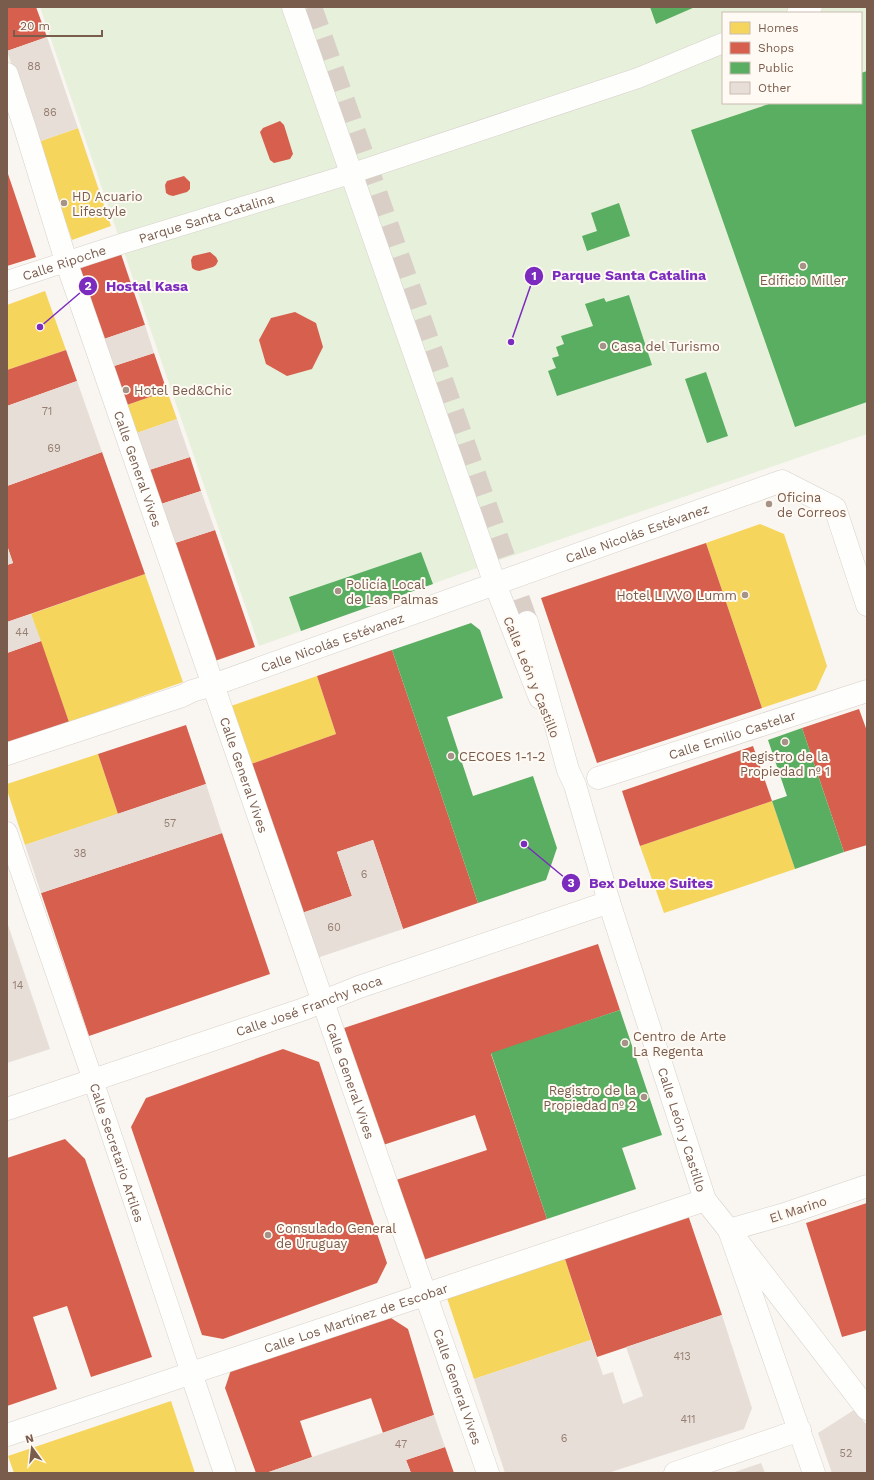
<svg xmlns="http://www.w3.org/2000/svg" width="874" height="1480" font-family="'Work Sans',sans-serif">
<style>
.green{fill:#e7f0db;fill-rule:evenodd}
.homes{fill:#f6d55c}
.shops{fill:#d6604d}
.public{fill:#5aae61}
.building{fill:#e6ded7}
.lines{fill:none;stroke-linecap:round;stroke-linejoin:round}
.tertiary-tunnel{stroke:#d9cfc7;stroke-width:22;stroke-dasharray:22 11;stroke-linecap:butt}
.pedestrian-casing{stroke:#d7d1cb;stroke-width:21}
.minor-casing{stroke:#d7d1cb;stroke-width:23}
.tertiary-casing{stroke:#d7d1cb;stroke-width:23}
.pedestrian{stroke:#fefefd;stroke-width:20}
.minor{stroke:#fefefd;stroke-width:22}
.tertiary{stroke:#fefefd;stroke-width:22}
.poi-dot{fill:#a69286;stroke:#fffaf3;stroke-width:1.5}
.labels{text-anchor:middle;stroke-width:4;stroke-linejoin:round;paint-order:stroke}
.number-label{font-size:11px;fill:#977e72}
.poi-label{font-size:13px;fill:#7a5c4d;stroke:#fffaf3;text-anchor:start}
.street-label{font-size:13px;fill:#7a5c4d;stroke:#fffaf3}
.leader{fill:none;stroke:#7b2cbf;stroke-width:1.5}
.callout-dot{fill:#7b2cbf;stroke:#fffaf3;stroke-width:1.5}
.mark-label{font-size:12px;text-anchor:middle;font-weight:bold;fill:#fff}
.callout-label{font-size:14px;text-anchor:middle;font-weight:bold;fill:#7b2cbf;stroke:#fffaf3;stroke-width:4;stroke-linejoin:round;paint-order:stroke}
</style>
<rect width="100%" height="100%" fill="#f9f5f0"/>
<path class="green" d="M40 7H867V434L488 564 259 646ZM723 13H861V103H723Z"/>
<path class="homes" d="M78 128 111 226 72 240 38 142Z
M45 291 66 350 7 370V305Z
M167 391 177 419 134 434 124 406Z
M760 524 784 534 827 666 816 690 762 708 706 543Z
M145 574 183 682 69 722 31 614Z
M317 676 336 734 251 764 231 706Z
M98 754 118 814 25 845 7 790V784Z
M772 801 795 869 664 913 640 846Z
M564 1256 591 1340 474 1379 446 1295Z
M171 1401 195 1473H14L8 1456Z"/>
<path class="shops" d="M7 7H36L47 37 7 51Z
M280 121 284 125 293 154 290 159 274 163 270 160 260 132 263 128Z
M7 171 36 257 7 266Z
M184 176 190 182V189L187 192 173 196 169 195 166 193 165 185 167 181Z
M210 252 216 257 218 261 216 265 213 267 199 271 195 270 192 268 191 260 193 256Z
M121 254 145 325 101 340 78 269Z
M295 312 316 323 323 347 312 369 287 376 266 364 259 340 271 318Z
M66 350 77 381 7 406V370Z
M154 353 167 391 124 406 111 367Z
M102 452 145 574 7 622V565L13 563 7 545V486Z
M190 457 201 491 158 505 146 471Z
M215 530 255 647 212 662 172 544Z
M706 543 762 708 597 763 541 598Z
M41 641 69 722 7 744V653Z
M392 650 478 903 403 929 373 840 337 852 352 896 302 913 251 764 336 734 317 676Z
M859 709 867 731V845L844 852 802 728Z
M186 725 206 784 118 814 98 754Z
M753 746 772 801 640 846 622 791Z
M222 833 270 974 89 1036 41 893Z
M598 944 620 1010 491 1054 547 1219 420 1261 393 1181 487 1150 475 1115 383 1145 344 1028Z
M283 1049 319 1062 387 1263 377 1283 223 1339 202 1335 131 1127 146 1098Z
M65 1139 85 1159 152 1357 91 1377 67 1306 33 1317 57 1389 7 1406V1158Z
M867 1203V1330L842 1337 806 1223Z
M688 1215 722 1315 597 1357 564 1256Z
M391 1318 408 1329 434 1415 383 1433 371 1398 300 1421 312 1457 266 1473H256L225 1388 231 1370Z
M445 1447 454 1473H411L406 1460Z"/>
<path class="public" d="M650 7H695L656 24Z
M867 71V402L795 427 691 130 772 103H861V73Z
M619 203 630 236 587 251 582 236 597 231 591 213Z
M629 295 652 365 557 396 548 371 556 368 552 358 559 356 556 347 564 344 561 336 593 326 585 304 604 298 606 302Z
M706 372 728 436 707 443 685 379Z
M421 552 433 584 301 631 289 597Z
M471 623 480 630 503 698 447 717 473 796 533 776 557 848 546 880 478 903 392 650Z
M802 728 844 852 795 869 772 801 787 796 768 740Z
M620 1010 662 1135 622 1148 636 1189 547 1219 491 1053Z"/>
<path class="building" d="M47 37 78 128 38 142 7 51Z
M145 325 154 353 111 367 101 340Z
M77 381 102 452 7 486V406Z
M177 419 190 457 146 471 134 434Z
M201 491 215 530 172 544 158 505Z
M7 546 13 563 7 565Z
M31 614 41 641 7 653V622Z
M206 784 222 833 41 893 25 845Z
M373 840 403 929 317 958 302 913 352 896 337 852Z
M7 922 50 1049 7 1063Z
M722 1315 752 1408 744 1429 608 1473H505L474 1379 591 1340 603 1375 613 1372 623 1404 643 1396 626 1347Z
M854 1410 867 1425V1473H832L818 1433Z
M434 1415 445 1447 406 1460 411 1473H266Z
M761 1463 765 1473H732Z"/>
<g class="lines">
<path class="tertiary-tunnel" d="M311 7 527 622"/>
<g class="pedestrian-casing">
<g id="pedestrian">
<path d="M797 13 812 7"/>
<path id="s1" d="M7 281 121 244 350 174 638 78 723 43"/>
<path id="s2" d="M7 832 93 1080 191 1373"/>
</g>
</g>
<g class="minor-casing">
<g id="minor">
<path d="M293 7 495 584 540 698"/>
<path id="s3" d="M7 74 25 128 66 261 323 1002 488 1473"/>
<path id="s4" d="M7 754 182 696 192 691 213 685 782 481 835 508 867 605"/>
<path id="s5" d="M598 778 867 691"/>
<path d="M867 1186 788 1213 729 1230 867 1409"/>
<path d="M191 1373 225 1473"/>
<path id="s6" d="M7 1435 406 1301 705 1200"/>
<path d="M675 1473 800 1430"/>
</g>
</g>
<g class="tertiary-casing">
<g id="tertiary">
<path id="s7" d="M527 622 568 770 575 785 609 902 705 1200 729 1230 814 1473"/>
<path id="s8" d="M7 1109 304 1009 359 987 609 902"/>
</g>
</g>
<use href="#pedestrian" class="pedestrian"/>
<use href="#minor" class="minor"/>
<use href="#tertiary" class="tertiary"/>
</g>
<g class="poi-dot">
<circle cx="64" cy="203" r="4"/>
<circle cx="803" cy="266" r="4"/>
<circle cx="603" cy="346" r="4"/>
<circle cx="126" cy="390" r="4"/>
<circle cx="769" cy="504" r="4"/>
<circle cx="338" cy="591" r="4"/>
<circle cx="745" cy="595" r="4"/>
<circle cx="785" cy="742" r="4"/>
<circle cx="451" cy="756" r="4"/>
<circle cx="625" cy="1043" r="4"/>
<circle cx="644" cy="1097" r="4"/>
<circle cx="268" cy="1235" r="4"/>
</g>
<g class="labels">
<g class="number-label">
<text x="34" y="70">88</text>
<text x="50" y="116">86</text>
<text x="47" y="415">71</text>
<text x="54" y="452">69</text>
<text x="22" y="636">44</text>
<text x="170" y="827">57</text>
<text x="80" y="857">38</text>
<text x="364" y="878">6</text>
<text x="334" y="931">60</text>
<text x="18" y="989">14</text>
<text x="682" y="1360">413</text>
<text x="688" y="1423">411</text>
<text x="564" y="1442">6</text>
<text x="401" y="1448">47</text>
<text x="846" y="1457">52</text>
</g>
<g class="poi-label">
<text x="72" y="201">HD Acuario<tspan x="72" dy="15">Lifestyle</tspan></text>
<text x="803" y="285" text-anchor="middle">Edificio Miller</text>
<text x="611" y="351">Casa del Turismo</text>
<text x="134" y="395">Hotel Bed&amp;Chic</text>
<text x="777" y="502">Oficina<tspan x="777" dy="15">de Correos</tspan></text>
<text x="346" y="589">Policía Local<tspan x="346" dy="15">de Las Palmas</tspan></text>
<text x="737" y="600" text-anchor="end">Hotel LIVVO Lumm</text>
<text x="459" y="761">CECOES 1-1-2</text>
<text x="785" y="761" text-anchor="middle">Registro de la<tspan x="785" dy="15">Propiedad nº 1</tspan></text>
<text x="633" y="1041">Centro de Arte<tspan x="633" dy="15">La Regenta</tspan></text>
<text x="636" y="1095" text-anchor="end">Registro de la<tspan x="636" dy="15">Propiedad nº 2</tspan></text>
<text x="276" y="1233">Consulado General<tspan x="276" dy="15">de Uruguay</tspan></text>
</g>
<g class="street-label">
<text dy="5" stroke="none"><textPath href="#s1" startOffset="209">Parque Santa Catalina</textPath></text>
<text dy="5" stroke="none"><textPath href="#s1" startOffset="60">Calle Ripoche</textPath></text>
<text dy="5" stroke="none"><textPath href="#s3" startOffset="416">Calle General Vives</textPath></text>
<text dy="5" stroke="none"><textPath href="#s4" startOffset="668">Calle Nicolás Estévanez</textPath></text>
<text dy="5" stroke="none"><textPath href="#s4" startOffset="344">Calle Nicolás Estévanez</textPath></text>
<text transform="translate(532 677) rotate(68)" y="5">Calle León y Castillo</text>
<text dy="5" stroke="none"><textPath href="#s5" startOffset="141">Calle Emilio Castelar</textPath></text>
<text dy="5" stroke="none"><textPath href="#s3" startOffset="740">Calle General Vives</textPath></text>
<text dy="5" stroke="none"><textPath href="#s8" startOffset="319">Calle José Franchy Roca</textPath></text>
<text dy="5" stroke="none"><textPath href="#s3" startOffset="1064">Calle General Vives</textPath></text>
<text dy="5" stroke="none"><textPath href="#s7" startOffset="531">Calle León y Castillo</textPath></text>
<text dy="5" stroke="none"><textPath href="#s2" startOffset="339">Calle Secretario Artiles</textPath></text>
<text transform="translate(798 1209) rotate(-18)" y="5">El Marino</text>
<text dy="5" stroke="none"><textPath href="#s6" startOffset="368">Calle Los Martínez de Escobar</textPath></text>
<text dy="5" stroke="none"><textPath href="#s3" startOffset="1388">Calle General Vives</textPath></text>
</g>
</g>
<path class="leader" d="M511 342L534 276M40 327L88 286M524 844L571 883"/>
<g class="callout-dot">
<circle cx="511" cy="342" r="4"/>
<circle cx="40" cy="327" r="4"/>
<circle cx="524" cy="844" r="4"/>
<circle cx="534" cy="276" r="10"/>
<circle cx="88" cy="286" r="10"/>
<circle cx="571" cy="883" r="10"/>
</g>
<g class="mark-label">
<text x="534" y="280">1</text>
<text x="88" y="290">2</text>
<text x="571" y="887">3</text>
</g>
<g class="callout-label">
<text x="629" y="280">Parque Santa Catalina</text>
<text x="147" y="291">Hostal Kasa</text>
<text x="651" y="888">Bex Deluxe Suites</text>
</g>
<rect width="874" height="1480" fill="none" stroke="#7a5c4d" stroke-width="16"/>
<rect x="722" y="12" width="140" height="92" fill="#fffaf3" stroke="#cabbb1"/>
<rect x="730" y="22" width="20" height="12" fill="#f6d55c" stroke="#cabbb1"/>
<text x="758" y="32" font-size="12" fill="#7a5c4d">Homes</text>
<rect x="730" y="42" width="20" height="12" fill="#d6604d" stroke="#cabbb1"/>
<text x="758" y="52" font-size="12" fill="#7a5c4d">Shops</text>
<rect x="730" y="62" width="20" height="12" fill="#5aae61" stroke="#cabbb1"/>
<text x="758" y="72" font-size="12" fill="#7a5c4d">Public</text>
<rect x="730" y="82" width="20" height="12" fill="#e6ded7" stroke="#cabbb1"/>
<text x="758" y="92" font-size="12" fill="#7a5c4d">Other</text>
<g transform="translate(32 1448) rotate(345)" stroke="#fffaf3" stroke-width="3" paint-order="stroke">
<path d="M0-3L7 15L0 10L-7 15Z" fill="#7a5c4d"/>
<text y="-6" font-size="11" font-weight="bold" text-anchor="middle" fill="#7a5c4d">N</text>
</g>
<path d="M14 30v6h88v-6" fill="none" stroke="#7a5c4d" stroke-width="2"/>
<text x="20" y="30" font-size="12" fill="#7a5c4d" stroke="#fffaf3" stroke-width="3" paint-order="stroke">20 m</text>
</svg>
